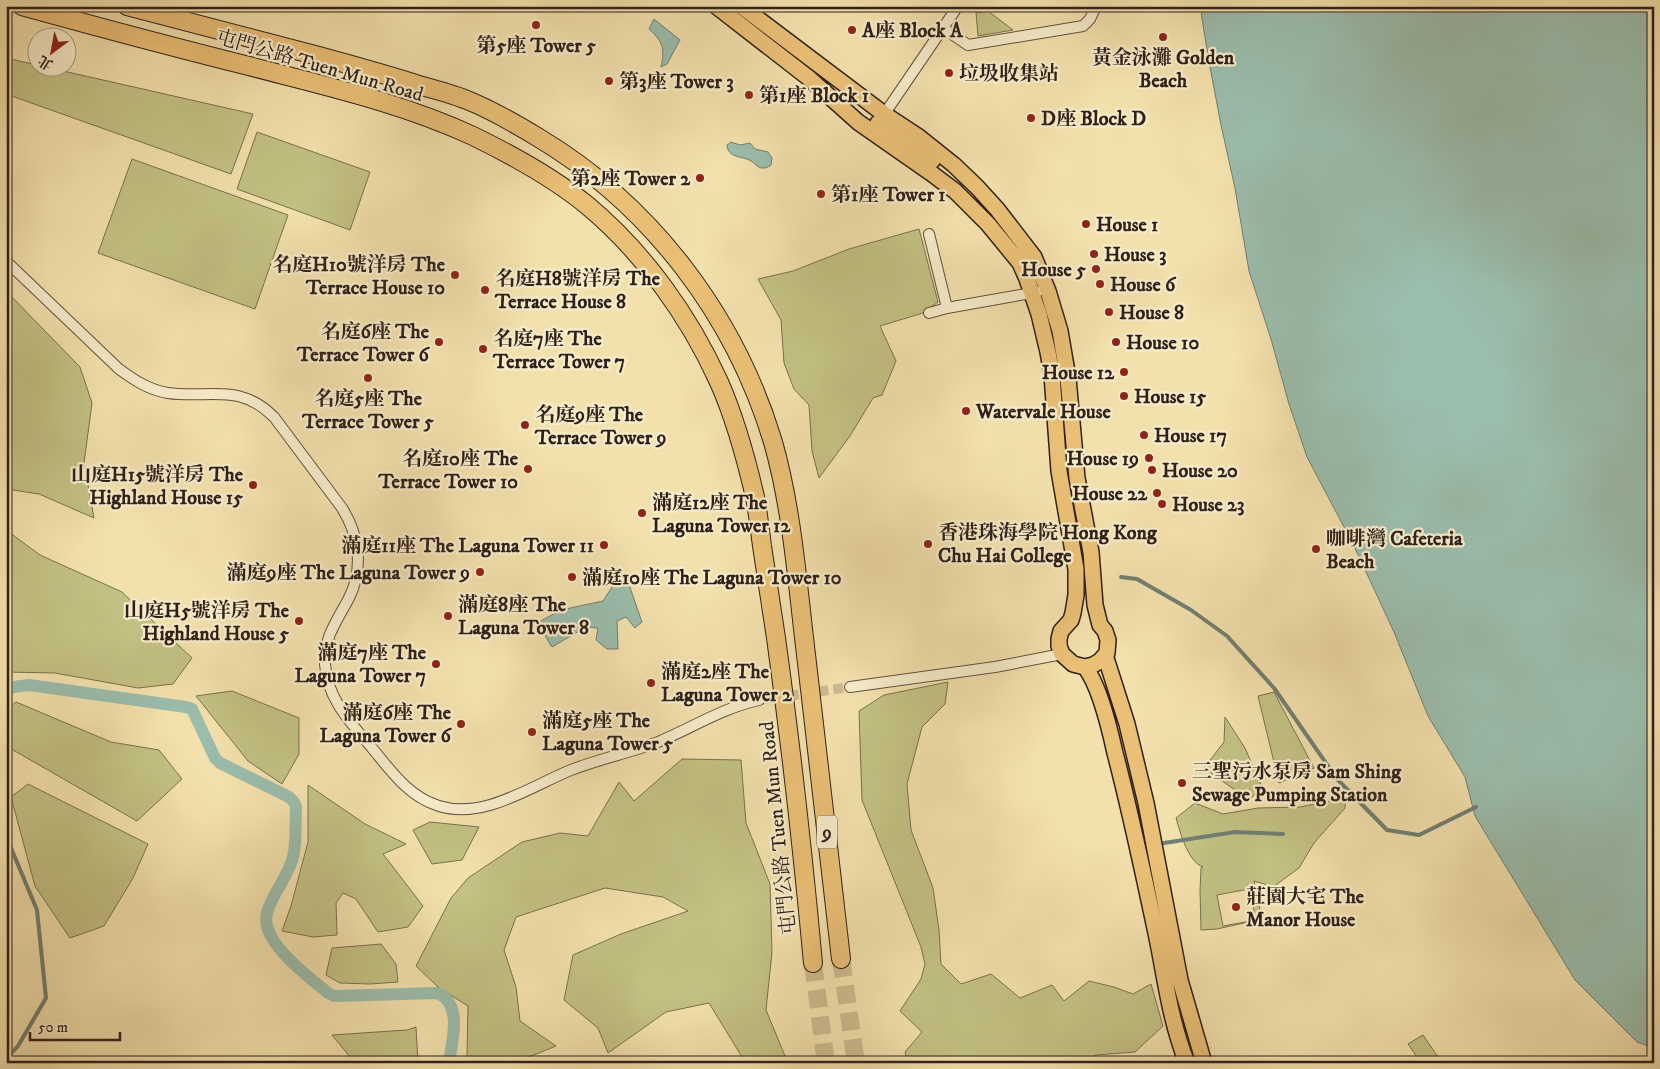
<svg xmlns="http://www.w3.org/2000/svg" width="1660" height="1069" font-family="'IM FELL DW Pica','Noto Serif TC',serif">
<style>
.green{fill:#c3c184;stroke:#79714e;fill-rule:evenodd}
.water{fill:#9bbdac;stroke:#707f71}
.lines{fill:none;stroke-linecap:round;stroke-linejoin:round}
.stream{stroke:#707f71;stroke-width:4}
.canal{stroke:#9bbdac;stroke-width:12}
.street-tunnel{stroke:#ccbb8f;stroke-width:10;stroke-dasharray:10 5;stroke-linecap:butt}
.highway-tunnel{stroke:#ccbb8f;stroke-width:18;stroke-dasharray:18 9;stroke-linecap:butt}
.street-casing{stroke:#60513e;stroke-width:12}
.primary-casing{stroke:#2f2119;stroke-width:18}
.highway-casing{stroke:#2f2119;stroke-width:20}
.street{stroke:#f7ecca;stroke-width:10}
.primary{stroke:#eac076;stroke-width:15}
.highway{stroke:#eac076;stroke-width:18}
.poi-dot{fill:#8f2418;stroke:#f7ecca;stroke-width:2}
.labels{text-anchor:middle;stroke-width:4.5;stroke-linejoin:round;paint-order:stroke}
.shield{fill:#f7ecca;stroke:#6b5e4e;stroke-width:1}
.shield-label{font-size:19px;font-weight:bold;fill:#2f2119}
.poi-label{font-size:20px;font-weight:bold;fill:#2f2119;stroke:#f7ecca;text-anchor:start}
.street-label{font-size:20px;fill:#2f2119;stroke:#f7ecca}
</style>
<rect width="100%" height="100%" fill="#f3e1ad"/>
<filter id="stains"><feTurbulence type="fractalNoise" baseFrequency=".004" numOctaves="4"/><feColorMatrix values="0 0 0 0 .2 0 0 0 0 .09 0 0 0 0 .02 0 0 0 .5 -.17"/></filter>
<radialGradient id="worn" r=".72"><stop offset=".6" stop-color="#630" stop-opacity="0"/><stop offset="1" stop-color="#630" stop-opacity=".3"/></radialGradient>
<path class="green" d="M988 11 1013 30 978 36 976 13Z
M6 58 37 65 38 68H50L253 114 231 174 6 94Z
M257 132 370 172 350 230 237 189Z
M132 159 288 215 255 309 98 253Z
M919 229 938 302 923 313 880 326 896 361 882 395 873 398 850 436 819 478 812 451 809 405 794 389 784 363 781 320 758 279 793 271 849 249Z
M6 291 80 367 92 403 84 463 94 518 39 494 6 489Z
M6 530 40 555 122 592 192 658 173 684 138 688 55 673 6 672Z
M948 682 945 704 922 727 907 784 911 830 933 888 939 930 941 964 961 984 991 974 1020 998 1052 985 1064 1001 1089 981 1114 987 1133 994 1151 984 1163 1026 1135 1052 1096 1055 1085 1063H908L905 1052 922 1032 900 1011 921 979 925 964 921 947 862 800 859 711 884 695Z
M232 691 299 718V754L282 784 248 761 196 696Z
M1274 692 1314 768 1279 783 1258 696Z
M16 702 111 742 159 750 182 779 137 821 6 746V710Z
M1225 717 1245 748 1262 787 1249 800 1204 768 1224 742Z
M682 759 741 760 746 823 770 884 772 952 766 1010 788 1063 745 1062 709 1003 666 1012 608 1053 598 1028 564 1000 573 955 621 934 688 911 663 897 605 888 516 917 504 950 516 987 520 1021 556 1046 514 1063H469L467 1058 468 1006 438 987 416 966 451 898 468 878 522 842 560 833 588 836 619 782 634 801Z
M28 784 148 844 133 878 104 926 70 938 35 886 11 797Z
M308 785 365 824 406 844 383 854 423 906 408 927 378 932 356 899 343 893 336 903 337 935 313 937 282 931 291 906 308 842Z
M1346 798 1345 808 1314 843 1299 868 1273 887 1254 881 1262 919 1217 929 1201 930 1200 890 1201 868 1203 867C1188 862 1180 832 1176 818L1195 803 1223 814 1258 808 1300 807ZM1249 889 1256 920 1223 926 1217 895Z
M430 822 479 827 462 860 432 864 413 830Z
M381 944 396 964 398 982 370 984 340 983 326 975 332 948Z
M416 1027 418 1063H355L332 1035 407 1030Z
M1423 1035 1442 1063H1421L1408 1044Z"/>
<path class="water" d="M1200 6H1654V1048L1637 1042 1575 980 1475 816 1465 777 1428 716 1394 632 1353 544 1307 457 1289 404 1271 339 1249 271 1235 188 1221 125 1209 62Z
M654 19 680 40 667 64 661 67C665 48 663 42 649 29Z
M731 142 740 145 750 143 755 149 768 152 772 158 771 165C768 167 767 168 764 168 757 169 755 162 749 160 741 156 728 158 727 145Z
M627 579 642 622 635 628 626 617 617 621 618 649H607L596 640 598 628 586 627 552 647 537 623 561 610 603 601 612 587Z"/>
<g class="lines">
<path class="stream" d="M1121 577 1137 579 1191 610 1227 636 1274 688 1337 779 1387 830 1419 835 1476 807
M6 836 37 910 46 998 18 1046 6 1059
M1164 843 1235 832 1283 834"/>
<path class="canal" d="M6 691 13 687 29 685 186 707 192 709 215 758 220 763 289 797 294 802 296 807C295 823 297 842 293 857 288 877 272 894 267 913 259 941 309 977 328 993L334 996 438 993C463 1005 452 1040 449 1063"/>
<path class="street-tunnel" d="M759 700 850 687"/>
<path class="highway-tunnel" d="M841 959 856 1063
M813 963 826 1063"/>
<g class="street-casing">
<path id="street" d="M943 28 968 45 1083 26 1090 19 1096 6
M881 119 958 6
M929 234 947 308 1037 292
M6 261 119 369C134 380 149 390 168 393 209 399 239 382 274 417L342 508C359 535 364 568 349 598 337 621 324 636 325 664 327 699 351 723 372 748 391 771 409 797 439 806 484 820 531 786 571 770 599 759 629 753 658 742 692 728 722 708 759 700
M929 313 947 308
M850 687 995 667 1062 654"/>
</g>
<g class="primary-casing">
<path id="primary" d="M716 6 810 79 858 122 931 173 955 191 988 224 1020 263 1027 279 1039 314 1048 352 1052 375 1059 471 1076 569V595L1073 613 1071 620 1061 631 1059 639V646L1062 654 1073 664 1085 667 1093 665 1100 661 1107 653 1108 640 1105 631 1100 625 1095 605 1091 552 1077 478 1068 378 1060 331 1048 291 1034 257 997 209 977 187 954 165 919 137 884 114 741 6
M878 123 932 161
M1105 655 1127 724 1146 803 1180 980 1204 1063
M1085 667C1099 685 1110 730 1115 753 1131 814 1144 876 1157 938 1166 982 1170 1020 1187 1063"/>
</g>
<g class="highway-casing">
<path id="highway" d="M22 6C98 27 173 47 249 66 325 86 402 103 473 136 512 155 554 178 588 206 644 253 689 316 719 382 735 418 746 458 755 497 758 513 760 530 762 546 767 577 771 607 776 638 791 746 803 854 813 963
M127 6C189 22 250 38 311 54 348 64 385 74 422 86 437 90 452 94 467 100 492 110 516 124 539 138 652 206 735 316 773 442 793 512 798 591 807 663 819 762 830 861 841 959"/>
</g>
<use href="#street" class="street"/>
<use href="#primary" class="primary"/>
<use href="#highway" class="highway"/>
</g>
<g class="poi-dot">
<circle cx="536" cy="25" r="5"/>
<circle cx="852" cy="30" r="5"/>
<circle cx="1163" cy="37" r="5"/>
<circle cx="949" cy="73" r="5"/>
<circle cx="609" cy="81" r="5"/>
<circle cx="749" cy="95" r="5"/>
<circle cx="1031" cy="118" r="5"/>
<circle cx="700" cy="178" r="5"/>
<circle cx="821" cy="194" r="5"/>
<circle cx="1086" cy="224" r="5"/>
<circle cx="1094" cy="254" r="5"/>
<circle cx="1096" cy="269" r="5"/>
<circle cx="455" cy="275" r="5"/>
<circle cx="1100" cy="284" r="5"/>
<circle cx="485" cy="290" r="5"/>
<circle cx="1109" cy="312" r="5"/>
<circle cx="439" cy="342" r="5"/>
<circle cx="1116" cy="342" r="5"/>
<circle cx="483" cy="349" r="5"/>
<circle cx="1124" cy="372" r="5"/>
<circle cx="368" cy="378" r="5"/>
<circle cx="1124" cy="396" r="5"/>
<circle cx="966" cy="411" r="5"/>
<circle cx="525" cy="425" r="5"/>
<circle cx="1144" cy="435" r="5"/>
<circle cx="1149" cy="458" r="5"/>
<circle cx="528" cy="469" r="5"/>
<circle cx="1152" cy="470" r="5"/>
<circle cx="253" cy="485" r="5"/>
<circle cx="1157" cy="493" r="5"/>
<circle cx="1162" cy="504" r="5"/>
<circle cx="642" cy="513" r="5"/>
<circle cx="928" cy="544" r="5"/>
<circle cx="604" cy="545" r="5"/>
<circle cx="1316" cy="549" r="5"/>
<circle cx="480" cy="572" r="5"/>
<circle cx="572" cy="577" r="5"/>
<circle cx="448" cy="616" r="5"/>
<circle cx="299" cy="621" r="5"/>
<circle cx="436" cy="664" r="5"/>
<circle cx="651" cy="683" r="5"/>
<circle cx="461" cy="724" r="5"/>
<circle cx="532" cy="732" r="5"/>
<circle cx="1182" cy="783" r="5"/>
<circle cx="1236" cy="907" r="5"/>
</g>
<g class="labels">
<rect class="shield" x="817" y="815.5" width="20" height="33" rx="4"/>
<g class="shield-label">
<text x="827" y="839">9</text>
</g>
<g class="poi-label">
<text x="862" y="37">A座 Block A</text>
<text x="536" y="52" text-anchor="middle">第5座 Tower 5</text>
<text x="1163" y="64" text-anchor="middle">黃金泳灘 Golden<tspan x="1163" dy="23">Beach</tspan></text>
<text x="959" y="80">垃圾收集站</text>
<text x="619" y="88">第3座 Tower 3</text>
<text x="759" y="102">第1座 Block 1</text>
<text x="1041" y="125">D座 Block D</text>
<text x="690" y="185" text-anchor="end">第2座 Tower 2</text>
<text x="831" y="201">第1座 Tower 1</text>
<text x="1096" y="231">House 1</text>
<text x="1104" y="261">House 3</text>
<text x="445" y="271" text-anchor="end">名庭H10號洋房 The<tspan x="445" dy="23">Terrace House 10</tspan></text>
<text x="1086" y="276" text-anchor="end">House 5</text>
<text x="495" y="285">名庭H8號洋房 The<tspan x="495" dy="23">Terrace House 8</tspan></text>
<text x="1110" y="291">House 6</text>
<text x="1119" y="319">House 8</text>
<text x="429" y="338" text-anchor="end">名庭6座 The<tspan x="429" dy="23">Terrace Tower 6</tspan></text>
<text x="493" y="345">名庭7座 The<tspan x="493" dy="23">Terrace Tower 7</tspan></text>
<text x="1126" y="349">House 10</text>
<text x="1114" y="379" text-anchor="end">House 12</text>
<text x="1134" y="403">House 15</text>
<text x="368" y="405" text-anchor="middle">名庭5座 The<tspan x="368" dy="23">Terrace Tower 5</tspan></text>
<text x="976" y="418">Watervale House</text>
<text x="535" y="421">名庭9座 The<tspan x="535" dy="23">Terrace Tower 9</tspan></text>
<text x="1154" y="442">House 17</text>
<text x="518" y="465" text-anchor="end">名庭10座 The<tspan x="518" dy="23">Terrace Tower 10</tspan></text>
<text x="1139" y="465" text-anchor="end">House 19</text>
<text x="1162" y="477">House 20</text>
<text x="243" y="481" text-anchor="end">山庭H15號洋房 The<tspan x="243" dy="23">Highland House 15</tspan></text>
<text x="1147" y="500" text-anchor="end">House 22</text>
<text x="652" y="509">滿庭12座 The<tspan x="652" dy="23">Laguna Tower 12</tspan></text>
<text x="1172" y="511">House 23</text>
<text x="938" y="539">香港珠海學院 Hong Kong<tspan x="938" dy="23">Chu Hai College</tspan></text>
<text x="1326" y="545">咖啡灣 Cafeteria<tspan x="1326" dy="23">Beach</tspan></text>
<text x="594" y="552" text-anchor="end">滿庭11座 The Laguna Tower 11</text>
<text x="470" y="579" text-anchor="end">滿庭9座 The Laguna Tower 9</text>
<text x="582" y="584">滿庭10座 The Laguna Tower 10</text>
<text x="458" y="611">滿庭8座 The<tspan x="458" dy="23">Laguna Tower 8</tspan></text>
<text x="289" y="617" text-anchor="end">山庭H5號洋房 The<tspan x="289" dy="23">Highland House 5</tspan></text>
<text x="426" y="659" text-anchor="end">滿庭7座 The<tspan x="426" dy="23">Laguna Tower 7</tspan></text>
<text x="661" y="678">滿庭2座 The<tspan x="661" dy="23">Laguna Tower 2</tspan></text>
<text x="451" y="719" text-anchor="end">滿庭6座 The<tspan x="451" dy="23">Laguna Tower 6</tspan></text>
<text x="542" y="727">滿庭5座 The<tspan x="542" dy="23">Laguna Tower 5</tspan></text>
<text x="1192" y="778">三聖污水泵房 Sam Shing<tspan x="1192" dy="23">Sewage Pumping Station</tspan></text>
<text x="1246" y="903">莊園大宅 The<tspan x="1246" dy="23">Manor House</tspan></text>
</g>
<g class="street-label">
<text transform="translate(320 65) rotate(16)" y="7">屯門公路 Tuen Mun Road</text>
<text transform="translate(777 828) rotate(-96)" y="7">屯門公路 Tuen Mun Road</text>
</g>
</g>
<rect width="1660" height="1069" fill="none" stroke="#f3e1ad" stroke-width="25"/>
<rect x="8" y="8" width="1645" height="1054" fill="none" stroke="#2f2119" stroke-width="2.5"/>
<rect x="12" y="12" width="1635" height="1044" fill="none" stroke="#2f2119"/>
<g transform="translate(52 52) rotate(212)"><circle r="24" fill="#f7ecca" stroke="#a79b83"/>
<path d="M0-4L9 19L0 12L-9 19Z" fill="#8f2418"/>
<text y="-8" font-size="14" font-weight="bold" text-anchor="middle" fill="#2f2119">北</text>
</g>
<path d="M30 1032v8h90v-8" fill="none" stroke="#2f2119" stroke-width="2.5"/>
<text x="38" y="1032" font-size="15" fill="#2f2119" stroke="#f7ecca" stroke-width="4" paint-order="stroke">50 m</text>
<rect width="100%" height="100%" filter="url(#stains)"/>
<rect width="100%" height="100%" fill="url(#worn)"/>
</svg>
